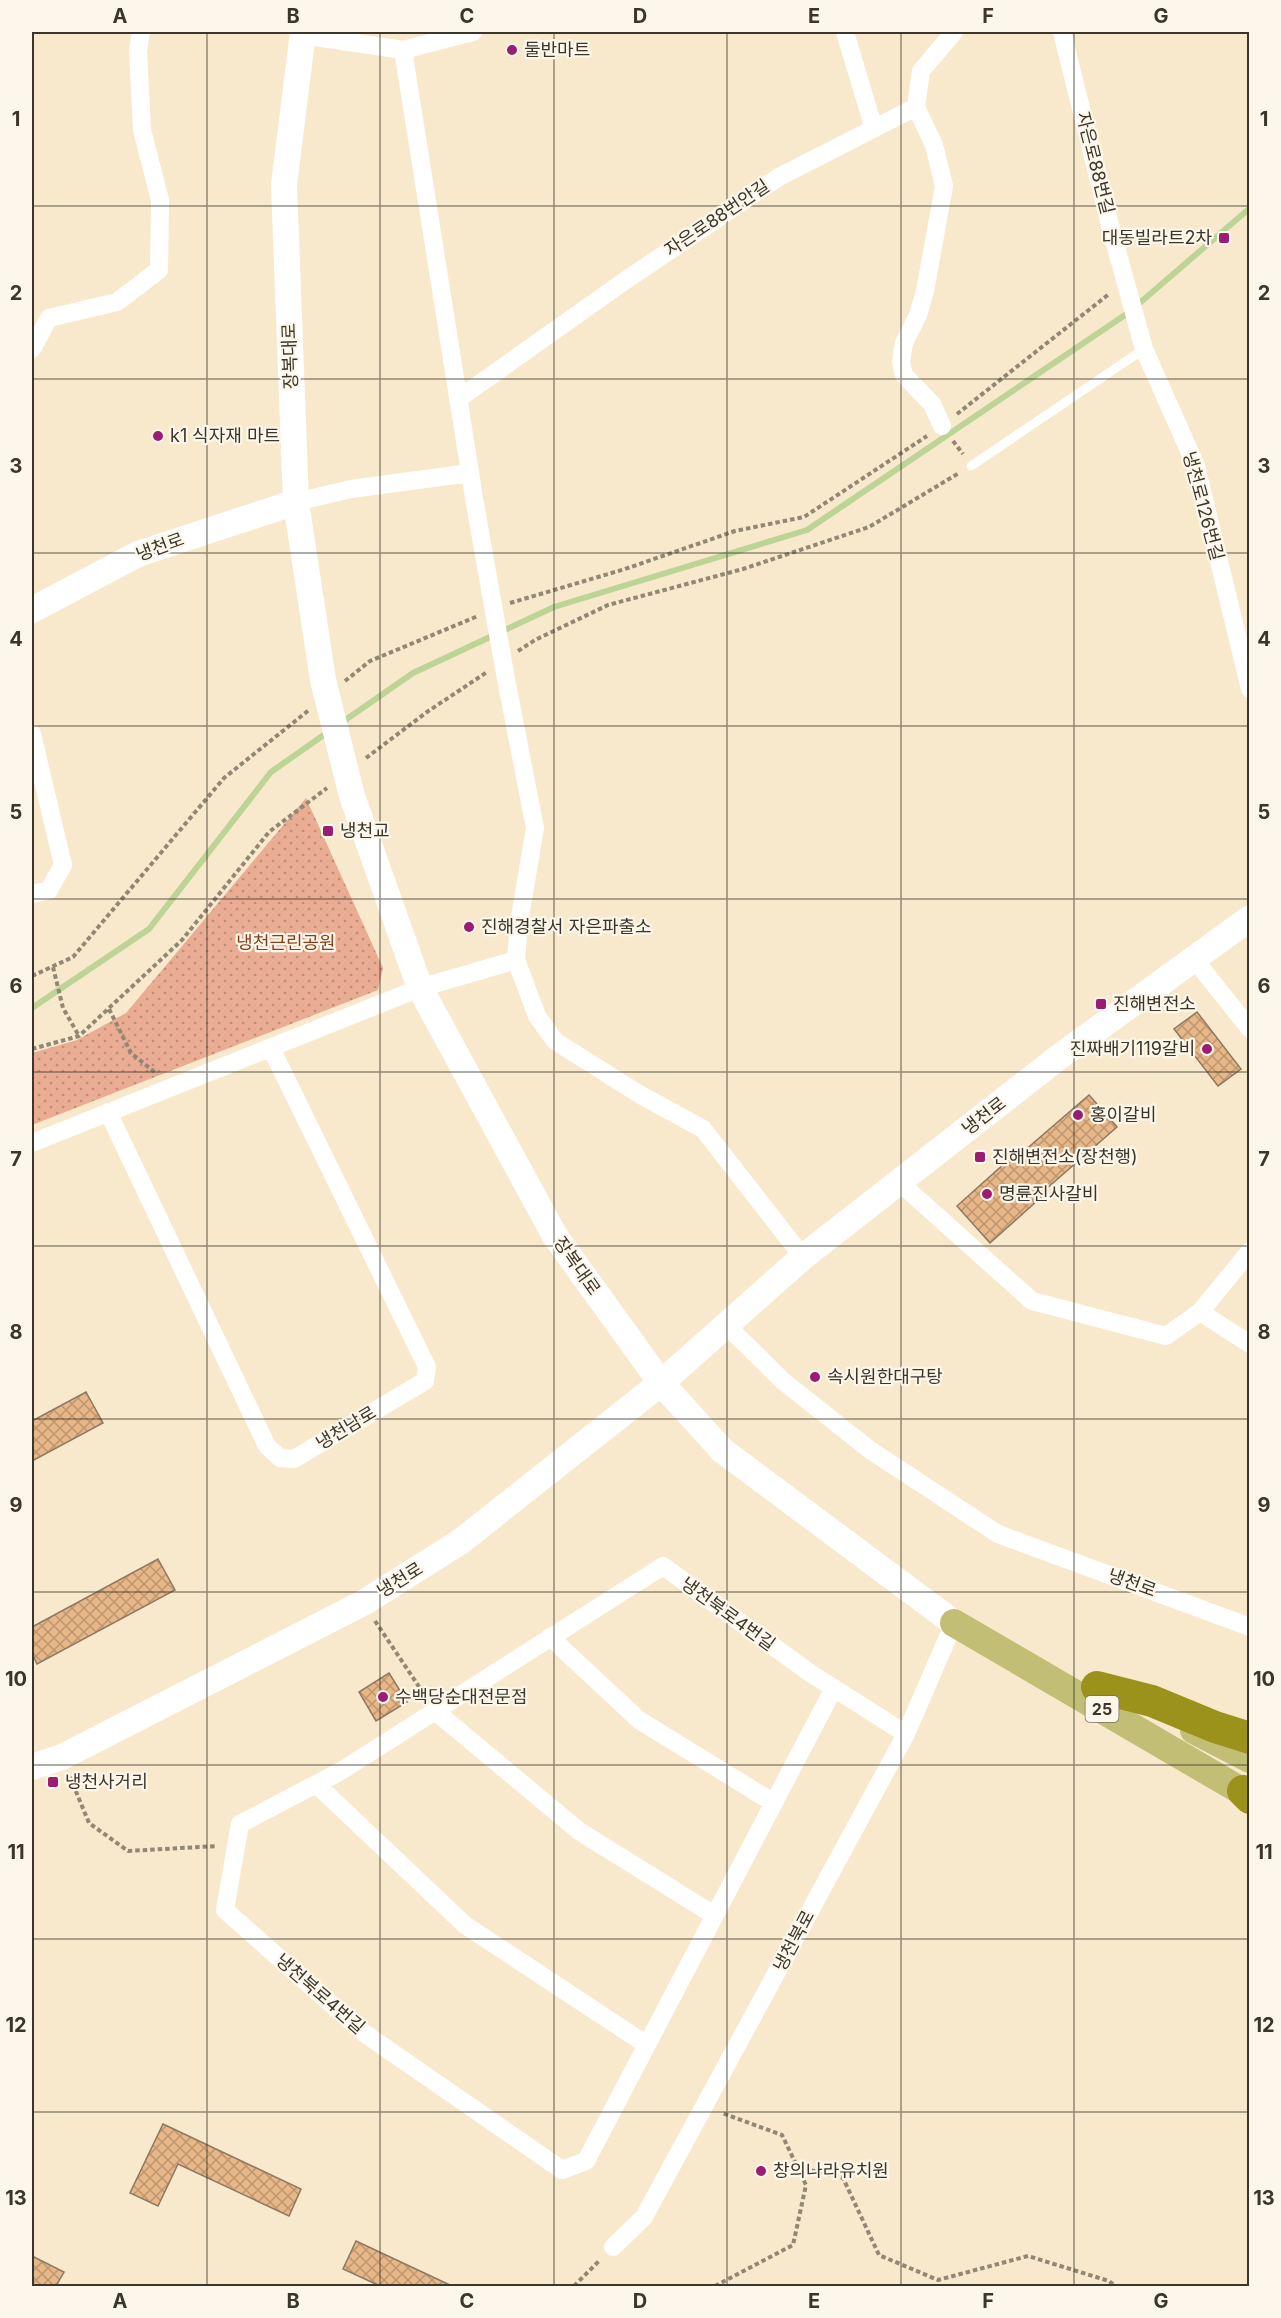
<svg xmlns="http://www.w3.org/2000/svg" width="1281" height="2318" font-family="Inter,'Noto Sans KR',sans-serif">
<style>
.park{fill:url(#park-dots)}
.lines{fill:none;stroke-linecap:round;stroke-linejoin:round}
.stream{stroke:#bdd497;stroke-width:6}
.building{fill:url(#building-cross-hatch);stroke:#8e7863;stroke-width:1.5}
.path{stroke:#918774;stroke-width:4;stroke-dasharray:4.5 3;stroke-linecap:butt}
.lane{stroke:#fff;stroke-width:9}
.street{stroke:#fff;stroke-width:18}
.secondary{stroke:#fff;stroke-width:26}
.primary{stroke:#c3be76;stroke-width:28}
.highway{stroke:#9b921b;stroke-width:32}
.grid{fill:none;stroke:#3c362a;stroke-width:1.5;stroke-opacity:0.55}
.poi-dot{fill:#9b1d73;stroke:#fdf7eb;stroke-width:2}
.labels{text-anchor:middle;stroke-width:4.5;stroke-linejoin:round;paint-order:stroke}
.shield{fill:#fdf7eb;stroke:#767064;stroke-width:1.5}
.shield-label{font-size:16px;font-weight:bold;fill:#3c362a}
.poi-label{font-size:18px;fill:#3c362a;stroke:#fdf7eb;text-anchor:start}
.street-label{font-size:18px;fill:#3c362a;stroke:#fdf7eb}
.park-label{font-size:18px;fill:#8a3e18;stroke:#fdf7eb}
.neatline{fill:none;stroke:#3c362a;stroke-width:2}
.grid-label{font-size:20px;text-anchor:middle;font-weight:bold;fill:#3c362a}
</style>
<defs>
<pattern id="park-dots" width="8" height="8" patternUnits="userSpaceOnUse" patternTransform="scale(1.5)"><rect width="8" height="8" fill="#eaad93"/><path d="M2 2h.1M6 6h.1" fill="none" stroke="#bf8e78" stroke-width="1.8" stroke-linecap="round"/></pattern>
<pattern id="building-cross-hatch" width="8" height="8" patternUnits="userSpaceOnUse" patternTransform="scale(1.5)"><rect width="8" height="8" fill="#e8b787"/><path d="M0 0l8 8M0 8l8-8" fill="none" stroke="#bd966f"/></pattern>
</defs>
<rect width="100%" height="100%" fill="#f8e9cc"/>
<path class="park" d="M306 798 383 968 378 990 32 1125V1053L77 1040 126 1013Z"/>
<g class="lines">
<path class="stream" d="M341 723 413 673 554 607 807 530 1128 313 1250 208
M32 1008 149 929 271 772 328 732"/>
</g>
<path class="building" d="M1197 1012 1241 1069 1218 1086 1174 1029Z
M1089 1095 1117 1127 1045 1190 1047 1192 990 1243 957 1206 1014 1155 1016 1158Z
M86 1392 103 1423 32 1461V1421Z
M158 1559 175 1590 37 1664 32 1653V1627Z
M389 1673 407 1702 376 1721 359 1692Z
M163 2124 301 2189 289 2216 178 2164 158 2206 130 2193Z
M356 2241 452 2286H380L343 2269Z
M32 2256 64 2272 56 2286H32Z"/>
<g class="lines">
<path class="path" d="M957 414 1109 294
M953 441 963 454
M510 603 625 569 735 531 804 517 927 436
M518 651 535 640 608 605 743 569 869 527 959 473
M345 681 370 661 478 616
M366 758 427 712 487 672
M53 967 63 1008 79 1036
M32 976 73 957 224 778 309 710
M109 1009 131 1053 157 1074
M32 1049 79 1036 182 940 269 832 327 788
M375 1621 426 1697
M70 1777 89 1823 128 1851 217 1846
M797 2167 843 2178 879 2255 938 2280 1028 2256 1109 2281 1115 2286
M574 2286 600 2260
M715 2286 793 2245 806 2185 782 2135 722 2113"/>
<path class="lane" d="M971 466 1144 349"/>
<path class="street" d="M845 32 874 129
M1062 32 1111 229 1144 349 1196 466 1250 689
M302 35 403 50 473 32
M916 107 934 145 944 186 925 291 918 315 904 343 901 362 904 375 932 404 942 426
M32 349 49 318 117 302 159 270 160 200 142 130 138 51 141 32
M458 399 626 280 779 177 916 107 921 71 954 32
M296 502 351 489 470 473
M32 734 63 865 49 890 32 894
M1194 959 1250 1029
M516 960 537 1016 555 1041 639 1094 703 1129 803 1257
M108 1112 267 1446 280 1458 294 1459 425 1381 427 1367 271 1048
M32 1143 420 988 516 960 519 923 535 828 506 679 475 504 403 50
M899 1182 1032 1301 1166 1336 1200 1312 1250 1251
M1200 1312 1250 1344
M727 1326 783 1381 870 1450 998 1534 1250 1627
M550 1637 639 1720 774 1803
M834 1688 586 2161 562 2170 364 2033 225 1910 240 1824 341 1771 663 1566 810 1673 906 1734
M435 1711 579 1831 714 1915
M316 1784 465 1925 647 2045
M613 2247 644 2217 906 1734 954 1623"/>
<path class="secondary" d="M303 32 284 185 296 502 323 680 352 796 420 988 555 1236 661 1383 723 1451 954 1623
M32 610 138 554 296 502
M32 1767 62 1757 363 1603 460 1542 661 1383 803 1257 1059 1057 1250 918"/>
<path class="primary" d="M954 1623 1250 1796
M1194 1730 1250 1759"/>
<path class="highway" d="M1097 1687 1152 1701 1215 1727 1250 1738
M1243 1791 1250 1798"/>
</g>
<path class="grid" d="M207 32V2286M380 32V2286M554 32V2286M727 32V2286M901 32V2286M1074 32V2286M32 206H1250M32 379H1250M32 553H1250M32 726H1250M32 899H1250M32 1072H1250M32 1246H1250M32 1419H1250M32 1592H1250M32 1765H1250M32 1939H1250M32 2112H1250"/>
<g class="poi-dot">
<circle cx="512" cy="50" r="6"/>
<rect x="1218" y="232" width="12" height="12" rx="3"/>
<circle cx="158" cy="436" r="6"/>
<rect x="322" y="825" width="12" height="12" rx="3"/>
<circle cx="469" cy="927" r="6"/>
<rect x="1095" y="998" width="12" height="12" rx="3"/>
<circle cx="1207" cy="1049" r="6"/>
<circle cx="1078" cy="1115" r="6"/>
<rect x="974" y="1151" width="12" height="12" rx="3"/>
<circle cx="987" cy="1194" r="6"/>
<circle cx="815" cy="1377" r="6"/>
<circle cx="383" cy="1697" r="6"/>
<rect x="47" y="1776" width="12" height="12" rx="3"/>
<circle cx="761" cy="2171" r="6"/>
</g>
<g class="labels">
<rect class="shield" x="1085.5" y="1696" width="33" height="26" rx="4.5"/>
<g class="shield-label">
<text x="1102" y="1715">25</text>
</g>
<g class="poi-label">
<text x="524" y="56">둘반마트</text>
<text x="1212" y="244" text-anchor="end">대동빌라트2차</text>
<text x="170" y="442">k1 식자재 마트</text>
<text x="340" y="837">냉천교</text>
<text x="481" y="933">진해경찰서 자은파출소</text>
<text x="1113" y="1010">진해변전소</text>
<text x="1195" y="1055" text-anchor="end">진짜배기119갈비</text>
<text x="1090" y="1121">홍이갈비</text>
<text x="992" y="1163">진해변전소(장천행)</text>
<text x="999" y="1200">명륜진사갈비</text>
<text x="827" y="1383">속시원한대구탕</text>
<text x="395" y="1703">수백당순대전문점</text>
<text x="65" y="1788">냉천사거리</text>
<text x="773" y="2177">창의나라유치원</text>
</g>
<g class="street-label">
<text transform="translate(1095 163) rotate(76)" y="6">자은로88번길</text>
<text transform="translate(717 218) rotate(-34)" y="6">자은로88번안길</text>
<text transform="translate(290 356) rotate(-92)" y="6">장복대로</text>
<text transform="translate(1203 506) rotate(75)" y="6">냉천로126번길</text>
<text transform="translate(160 547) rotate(-20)" y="6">냉천로</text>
<text transform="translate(984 1116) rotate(-38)" y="6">냉천로</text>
<text transform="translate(577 1266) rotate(55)" y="6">장복대로</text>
<text transform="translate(346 1428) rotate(-31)" y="6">냉천남로</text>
<text transform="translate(400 1580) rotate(-32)" y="6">냉천로</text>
<text transform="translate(1132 1583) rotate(20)" y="6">냉천로</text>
<text transform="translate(728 1614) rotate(36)" y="6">냉천북로4번길</text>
<text transform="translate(794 1941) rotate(-62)" y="6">냉천북로</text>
<text transform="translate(320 1994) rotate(41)" y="6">냉천북로4번길</text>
</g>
<g class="park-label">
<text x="286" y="949">냉천근린공원</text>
</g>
</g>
<rect width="1281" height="2318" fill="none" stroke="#fdf7eb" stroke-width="66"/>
<rect x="33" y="33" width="1215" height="2252" class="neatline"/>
<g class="grid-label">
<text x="120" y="23">A</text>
<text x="293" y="23">B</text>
<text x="467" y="23">C</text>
<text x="640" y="23">D</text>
<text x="814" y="23">E</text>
<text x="988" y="23">F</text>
<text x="1161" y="23">G</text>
<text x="16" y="126">1</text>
<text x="1264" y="126">1</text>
<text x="16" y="300">2</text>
<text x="1264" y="300">2</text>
<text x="16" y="473">3</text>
<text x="1264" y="473">3</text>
<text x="16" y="646">4</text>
<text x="1264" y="646">4</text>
<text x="16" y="819">5</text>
<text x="1264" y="819">5</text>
<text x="16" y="993">6</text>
<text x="1264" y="993">6</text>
<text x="16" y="1166">7</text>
<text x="1264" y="1166">7</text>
<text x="16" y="1339">8</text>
<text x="1264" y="1339">8</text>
<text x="16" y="1512">9</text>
<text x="1264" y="1512">9</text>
<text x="16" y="1686">10</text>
<text x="1264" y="1686">10</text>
<text x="16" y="1859">11</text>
<text x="1264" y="1859">11</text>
<text x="16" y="2032">12</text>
<text x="1264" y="2032">12</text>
<text x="16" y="2205">13</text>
<text x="1264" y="2205">13</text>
<text x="120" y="2308">A</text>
<text x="293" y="2308">B</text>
<text x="467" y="2308">C</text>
<text x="640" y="2308">D</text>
<text x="814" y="2308">E</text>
<text x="988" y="2308">F</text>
<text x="1161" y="2308">G</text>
</g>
</svg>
